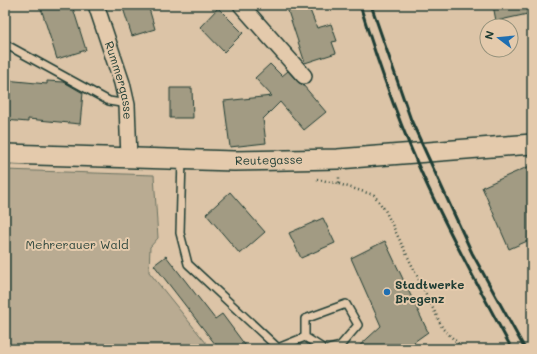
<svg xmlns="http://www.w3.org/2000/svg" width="537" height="354" font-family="Mali,sans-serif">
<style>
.green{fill:#b9ab92;stroke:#6c7463}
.building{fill:#a29b83;stroke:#1f3d34}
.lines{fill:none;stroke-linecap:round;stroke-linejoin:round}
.service-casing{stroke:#1f3d34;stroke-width:10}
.minor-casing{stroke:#1f3d34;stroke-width:18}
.tertiary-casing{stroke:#1f3d34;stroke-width:22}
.path{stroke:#1f3d34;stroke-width:2.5;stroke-dasharray:1 3;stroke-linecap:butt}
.service{stroke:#e4caac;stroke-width:7}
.minor{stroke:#e4caac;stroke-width:15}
.tertiary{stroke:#e4caac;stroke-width:19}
.rail{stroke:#1f3d34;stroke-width:3}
.poi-dot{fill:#1f6fb2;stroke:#e4caac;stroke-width:1.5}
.labels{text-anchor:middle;stroke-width:4;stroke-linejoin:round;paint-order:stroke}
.street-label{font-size:12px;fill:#1f3d34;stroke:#e4caac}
.park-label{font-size:12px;fill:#274239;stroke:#e4caac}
.poi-label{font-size:12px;font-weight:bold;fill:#1f3d34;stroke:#e4caac;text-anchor:start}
</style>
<rect width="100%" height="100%" fill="#dcc4a7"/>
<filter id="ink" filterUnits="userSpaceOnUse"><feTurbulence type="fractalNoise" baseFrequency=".025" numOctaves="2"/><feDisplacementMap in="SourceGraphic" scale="8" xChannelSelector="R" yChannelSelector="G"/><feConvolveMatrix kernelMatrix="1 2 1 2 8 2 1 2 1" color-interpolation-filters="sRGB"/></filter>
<g filter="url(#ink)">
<path class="green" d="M5 170 154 175 158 238 150 247 149 272 211 349H5Z"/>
<path class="building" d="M40 5H72L86 50 57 59Z
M122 5H148L155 29 132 36Z
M286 5H308L317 28 331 24 337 41 332 42 336 53 305 63Z
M493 5H532V13L496 21Z
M218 8 243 33 224 52 200 27Z
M270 64 282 76 288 71 298 82 303 85 326 112 304 130 280 102 263 119 266 143 230 147 224 101 272 96 255 78Z
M5 80 47 84V81L64 82 83 93 80 124 28 119V122L5 120Z
M170 88H192L193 118H170Z
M532 165V239L509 249 482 187Z
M230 192 265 232 240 254 206 214Z
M323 218 335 243 301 258 289 233Z
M385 241 428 332 414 342 419 349H356L381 326 351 258Z
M166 256 215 319 222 314 248 349H219L154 265Z"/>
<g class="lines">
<g class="service-casing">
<path id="service" d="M5 44 109 101 127 104
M182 159 180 233 188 264 278 348 305 337
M305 337V319L346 304 358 325 340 346 329 349
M305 337 324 349"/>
</g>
<g class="minor-casing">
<g id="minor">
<path id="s1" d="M96 5 122 83 127 105 129 158"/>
<path d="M241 5 304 76"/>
</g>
</g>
<g class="tertiary-casing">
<g id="tertiary">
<path id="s2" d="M5 154 234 161 338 159 532 144"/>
</g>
</g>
<path class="path" d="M317 179 339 184V177
M339 184 374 195 385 210 443 329 464 349"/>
<use href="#service" class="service"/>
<use href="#minor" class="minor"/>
<use href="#tertiary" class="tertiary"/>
<path class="rail" d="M360 5C379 67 401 129 428 187 454 242 483 296 512 349
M371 5 411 120 472 253 525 349"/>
</g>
</g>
<circle class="poi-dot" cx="387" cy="292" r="4"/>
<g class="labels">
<g class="street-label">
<text dy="4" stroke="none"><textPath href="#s1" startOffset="79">Rummergasse</textPath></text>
<text dy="4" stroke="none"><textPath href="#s2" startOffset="264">Reutegasse</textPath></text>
</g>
<g class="park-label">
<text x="77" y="249">Mehrerauer Wald</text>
</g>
<g class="poi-label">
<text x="395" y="289">Stadtwerke<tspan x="395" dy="14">Bregenz</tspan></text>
</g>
</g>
<rect width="537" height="354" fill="none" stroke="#e4caac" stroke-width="20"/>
<rect x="10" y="10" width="517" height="334" fill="none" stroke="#1f3d34" stroke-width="1.5" filter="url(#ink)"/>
<g transform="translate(499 38) rotate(286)"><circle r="19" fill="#e4caac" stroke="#95927c"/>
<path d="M0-3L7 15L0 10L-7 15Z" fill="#1f6fb2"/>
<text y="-6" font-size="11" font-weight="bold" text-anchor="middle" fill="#1f3d34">N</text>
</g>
</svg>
